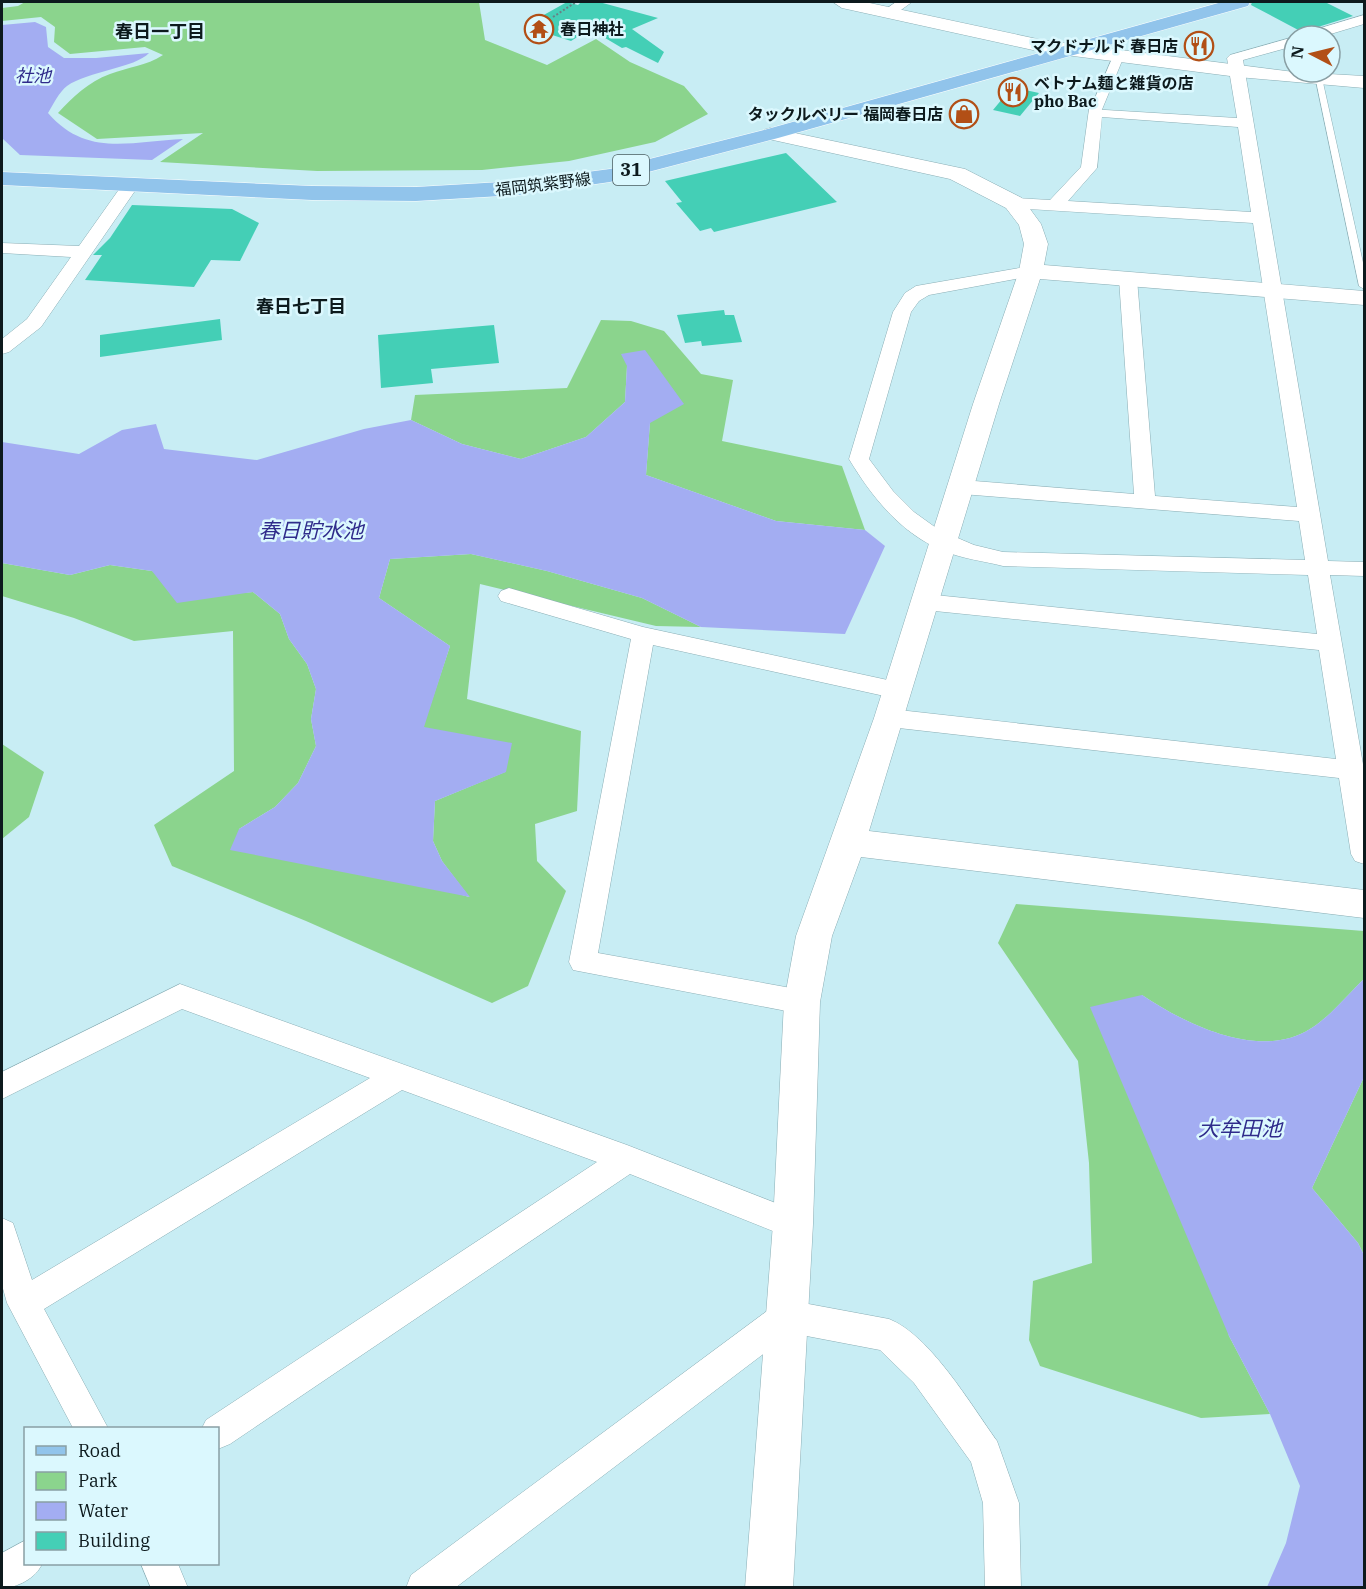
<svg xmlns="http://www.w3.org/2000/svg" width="1366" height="1589" font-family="'IBM Plex Serif','Noto Sans JP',serif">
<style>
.green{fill:#8bd48d}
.water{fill:#a3adf2}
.building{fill:#44cfb6}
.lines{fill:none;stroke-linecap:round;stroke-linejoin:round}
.service-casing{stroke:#8baeb5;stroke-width:1}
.pedestrian-casing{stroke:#8baeb5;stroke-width:1}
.minor-casing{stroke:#8baeb5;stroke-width:1}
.tertiary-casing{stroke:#8baeb5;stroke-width:1}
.primary-casing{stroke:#fff;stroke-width:1}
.path{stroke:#688186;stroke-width:2;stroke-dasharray:2 2;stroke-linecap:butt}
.service{fill:#fff;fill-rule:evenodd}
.pedestrian{fill:#fff;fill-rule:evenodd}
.minor{fill:#fff;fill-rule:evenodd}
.tertiary{fill:#fff;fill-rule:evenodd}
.primary{fill:#91c4eb;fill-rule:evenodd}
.labels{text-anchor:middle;stroke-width:5;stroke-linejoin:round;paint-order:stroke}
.far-poi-label{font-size:16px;font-weight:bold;fill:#0d1a1d;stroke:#dbf8fe;text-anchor:start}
.far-street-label{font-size:16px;fill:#0d1a1d;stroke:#dbf8fe}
.far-neighbourhood-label{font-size:18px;font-weight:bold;fill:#0d1a1d;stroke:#dbf8fe}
.far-water-label{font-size:18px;font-style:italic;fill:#2f2b8b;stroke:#dbf8fe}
.shield{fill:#dbf8fe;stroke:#4b5d60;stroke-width:1.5}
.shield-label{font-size:18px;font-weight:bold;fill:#0d1a1d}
.water-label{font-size:21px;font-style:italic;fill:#2f2b8b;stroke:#dbf8fe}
</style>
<rect width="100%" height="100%" fill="#c8edf4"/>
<path class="green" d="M25 2H479L485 40 547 65 596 39 630 62 684 86 708 114 655 142 569 161 482 170 317 171 160 162 203 133 97 139 58 113C73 97 88 82 110 74 128 67 146 66 163 55L145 47 70 54 54 42 55 27 41 17 2 21V8L18 6Z
M601 320 631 321 664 331 701 374 733 380 722 441 842 466 865 530 776 521 646 475 650 422 627 366 625 402 586 437 521 459 462 444 411 420 415 395 567 388Z
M471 554 547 571 642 598 701 627 656 626 480 584 467 699 581 731 577 811 535 824 537 861 566 891 528 986 492 1003 306 921 172 866 154 825 234 771 233 631 134 641 74 618 2 596V563L70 575 110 565 152 571 219 595 253 592 280 614 289 639 307 664 316 689 311 719 316 746 298 783 275 807 239 829 469 897 442 861 433 841 435 801 505 772 423 727 450 646 379 598 390 559Z
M2 744 44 772 29 817 2 839Z
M1016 904 1364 931V979C1347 995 1330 1017 1310 1029 1260 1061 1185 1024 1142 995L1229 1336 1270 1414 1201 1418 1040 1366 1029 1340 1033 1281 1092 1263 1089 1163 1078 1061 998 943Z
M1364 1077V1255L1358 1243 1312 1188Z"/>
<path class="water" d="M35 22 46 27 48 47 64 58H96L149 53C135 68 88 71 67 86 59 92 53 105 48 113 87 158 131 141 183 139L152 160 20 155 2 138V25Z
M645 350 684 404 650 423 646 475 776 521 865 530 885 546 845 634 701 627 642 598 547 571 471 554 390 559 379 598 450 646 424 727 512 743 506 772 435 801 433 841 442 861 470 897 230 850 239 829 275 807 298 783 316 746 311 719 316 689 307 664 289 639 280 614 253 592 177 603 152 571 110 565 70 575 2 563V442L79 454 122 430 156 424 164 449 257 460 364 429 411 420 462 444 521 459 586 437 625 402 627 366 621 354Z
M1364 979V1077L1312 1188 1358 1243 1364 1255V1587H1267L1286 1543 1300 1486 1270 1414 1229 1336 1090 1007 1142 995C1185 1024 1260 1061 1310 1029 1330 1017 1347 995 1364 979Z"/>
<path class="building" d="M567 2 578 5 581 2H599L658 18 632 29 664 52 658 63 626 47 622 48 590 29 571 41 524 26Z
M1252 2H1325L1353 16 1302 32 1251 5Z
M1012 87 1039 93 1020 116 993 110Z
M786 153 837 202 714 232 711 228 700 231 676 203 682 202 665 181Z
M132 205 232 209 259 223 240 261 211 260 194 287 85 280 102 255H93L110 238Z
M724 310 725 315H734L742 342 702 346 701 341 685 343 677 315Z
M220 319 222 340 100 357V335Z
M494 325 499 363 431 369 433 383 381 388 378 335Z"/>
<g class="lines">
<g class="service-casing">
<path id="service" d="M1315 76 1322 78 1364 267V289L1359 286Z"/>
</g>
<g class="pedestrian-casing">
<path id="pedestrian" d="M1114 54 1124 56 1101 112 1091 115 1089 112Z"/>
</g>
<g class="minor-casing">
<path id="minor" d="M896 2H912L894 15H884L882 12Z
M1364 15V24L1324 36H1302L1304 33Z
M1294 37V46L1243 60 1328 561 1364 562V576L1330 575 1364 770V864L1355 861 1351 854 1339 778 890 727 881 724 878 718 881 712 890 709 1336 759 1319 650 925 610 917 607 914 602 917 597 925 594 1317 634 1308 575 1003 566C984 561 963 559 944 551 901 534 872 497 849 459L893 312 905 293 916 286 1031 266 1040 271 1037 275 929 295 919 301 911 312 869 459 893 491 914 512 939 530 974 545 1003 552 1305 560 1299 521 962 494 955 492 951 487 955 482 962 480 1134 494 1119 279 1128 274 1137 279 1155 496 1297 507 1253 223 1014 208 1005 203 1014 198 1050 200 1081 167 1089 109 1237 118 1227 58 1230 55ZM1102 117 1238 127 1251 212 1068 201 1097 168Z
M131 180 139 185 41 327 9 352 2 354V339L27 319 71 257 2 253V243L79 246 125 181Z
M509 588 643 627 906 684 910 690 906 696 898 699 653 645 598 953 802 990 812 994 816 1002 812 1010 802 1014 573 970 569 962 631 639 501 601 498 596 501 591Z
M180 984 627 1145 804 1214 809 1224 804 1234 793 1239 630 1174 230 1444 218 1449V1428H202L206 1420 597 1162 402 1090 44 1309 108 1428H73L7 1303 2 1285V1218L13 1223 32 1280 370 1078 182 1009 2 1099V1072Z
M787 1300 889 1319C930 1335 971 1405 997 1441L1019 1503 1021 1588H985L983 1503 971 1462 914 1383 880 1350 791 1333 455 1588H406L411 1575 775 1305Z
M26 1540V1564H42C36 1578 17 1588 2 1588V1553Z
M141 1564H178L188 1588H151Z"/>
</g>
<g class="tertiary-casing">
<path id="tertiary" d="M833 2H865L1042 40 1294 72 1364 76V88L1238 77 1042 52 842 8Z
M771 128 965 169 1022 198 1041 224 1048 244 1044 265 1364 291V305L1040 279 999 404 869 831 1364 890V918L861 857 832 936 820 1002 813 1224 793 1588H745L773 1224 784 1002 796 936 874 718 973 404 1019 271 1024 244 1019 225 1006 208 950 179 764 138 760 134 764 130Z"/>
</g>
<g class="primary-casing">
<path id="primary" d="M1222 2H1250L1248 6 778 138 610 182 519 195 416 201 312 200 2 185V172L312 186 416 187 519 181 610 169 764 130Z"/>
</g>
<path class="path" d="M553 17 576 2"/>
<use href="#service" class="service"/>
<use href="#pedestrian" class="pedestrian"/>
<use href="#minor" class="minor"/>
<use href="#tertiary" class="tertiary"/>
<use href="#primary" class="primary"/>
</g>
<defs>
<g id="temple-ring" transform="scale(1.5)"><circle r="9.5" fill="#dbf8fe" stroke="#b24f16" stroke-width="1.5"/><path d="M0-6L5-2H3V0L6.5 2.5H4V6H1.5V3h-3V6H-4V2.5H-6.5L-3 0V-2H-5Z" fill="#b24f16"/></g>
<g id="restaurant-ring" transform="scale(1.5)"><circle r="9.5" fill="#dbf8fe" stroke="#b24f16" stroke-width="1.5"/><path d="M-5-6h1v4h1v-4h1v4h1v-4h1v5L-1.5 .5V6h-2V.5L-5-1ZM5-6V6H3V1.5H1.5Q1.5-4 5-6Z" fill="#b24f16"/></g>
<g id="shop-ring" transform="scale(1.5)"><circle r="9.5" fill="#dbf8fe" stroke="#b24f16" stroke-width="1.5"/><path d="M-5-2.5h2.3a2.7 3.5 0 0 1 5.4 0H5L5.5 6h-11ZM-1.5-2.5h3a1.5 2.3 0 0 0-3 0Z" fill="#b24f16"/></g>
</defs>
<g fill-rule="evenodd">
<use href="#temple-ring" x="539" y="29"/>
<use href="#restaurant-ring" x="1199" y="46"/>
<use href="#restaurant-ring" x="1013" y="92"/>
<use href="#shop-ring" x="964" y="114"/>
</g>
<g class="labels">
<g class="far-poi-label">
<text x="560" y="35">春日神社</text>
<text x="1178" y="52" text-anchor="end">マクドナルド 春日店</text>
<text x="1034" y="89">ベトナム麺と雑貨の店<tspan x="1034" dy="18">pho Bac</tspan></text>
<text x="943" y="120" text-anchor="end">タックルベリー 福岡春日店</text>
</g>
<g class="far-street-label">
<text transform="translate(543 184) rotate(-7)" y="6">福岡筑紫野線</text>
</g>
<g class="far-neighbourhood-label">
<text x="160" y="38">春日一丁目</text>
<text x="301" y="313">春日七丁目</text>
</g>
<g class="far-water-label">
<text x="33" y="82">社池</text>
</g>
<rect class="shield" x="613" y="155" width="36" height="30" rx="4.5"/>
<g class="shield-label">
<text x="631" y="176">31</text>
</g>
<g class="water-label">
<text x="311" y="538">春日貯水池</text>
<text x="1240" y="1136">大牟田池</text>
</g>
</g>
<rect width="1366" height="1589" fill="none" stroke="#0d1a1d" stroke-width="6"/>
<rect x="24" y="1427" width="195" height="138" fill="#dbf8fe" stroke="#899fa4" stroke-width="1.5"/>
<rect x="36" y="1446" width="30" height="9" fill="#91c4eb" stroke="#899fa4" stroke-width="1.5"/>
<text x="78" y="1457" font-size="18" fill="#0d1a1d">Road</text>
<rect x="36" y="1472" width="30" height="18" fill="#8bd48d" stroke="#899fa4" stroke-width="1.5"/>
<text x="78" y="1487" font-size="18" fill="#0d1a1d">Park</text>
<rect x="36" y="1502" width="30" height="18" fill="#a3adf2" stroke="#899fa4" stroke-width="1.5"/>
<text x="78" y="1517" font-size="18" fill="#0d1a1d">Water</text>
<rect x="36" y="1532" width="30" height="18" fill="#44cfb6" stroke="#899fa4" stroke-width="1.5"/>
<text x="78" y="1547" font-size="18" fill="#0d1a1d">Building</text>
<g transform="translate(1312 54) rotate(277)"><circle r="28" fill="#dbf8fe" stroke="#899fa4" stroke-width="1.5"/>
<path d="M0-4.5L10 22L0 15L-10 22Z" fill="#b24f16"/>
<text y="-9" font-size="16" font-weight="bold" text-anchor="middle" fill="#0d1a1d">N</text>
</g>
</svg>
